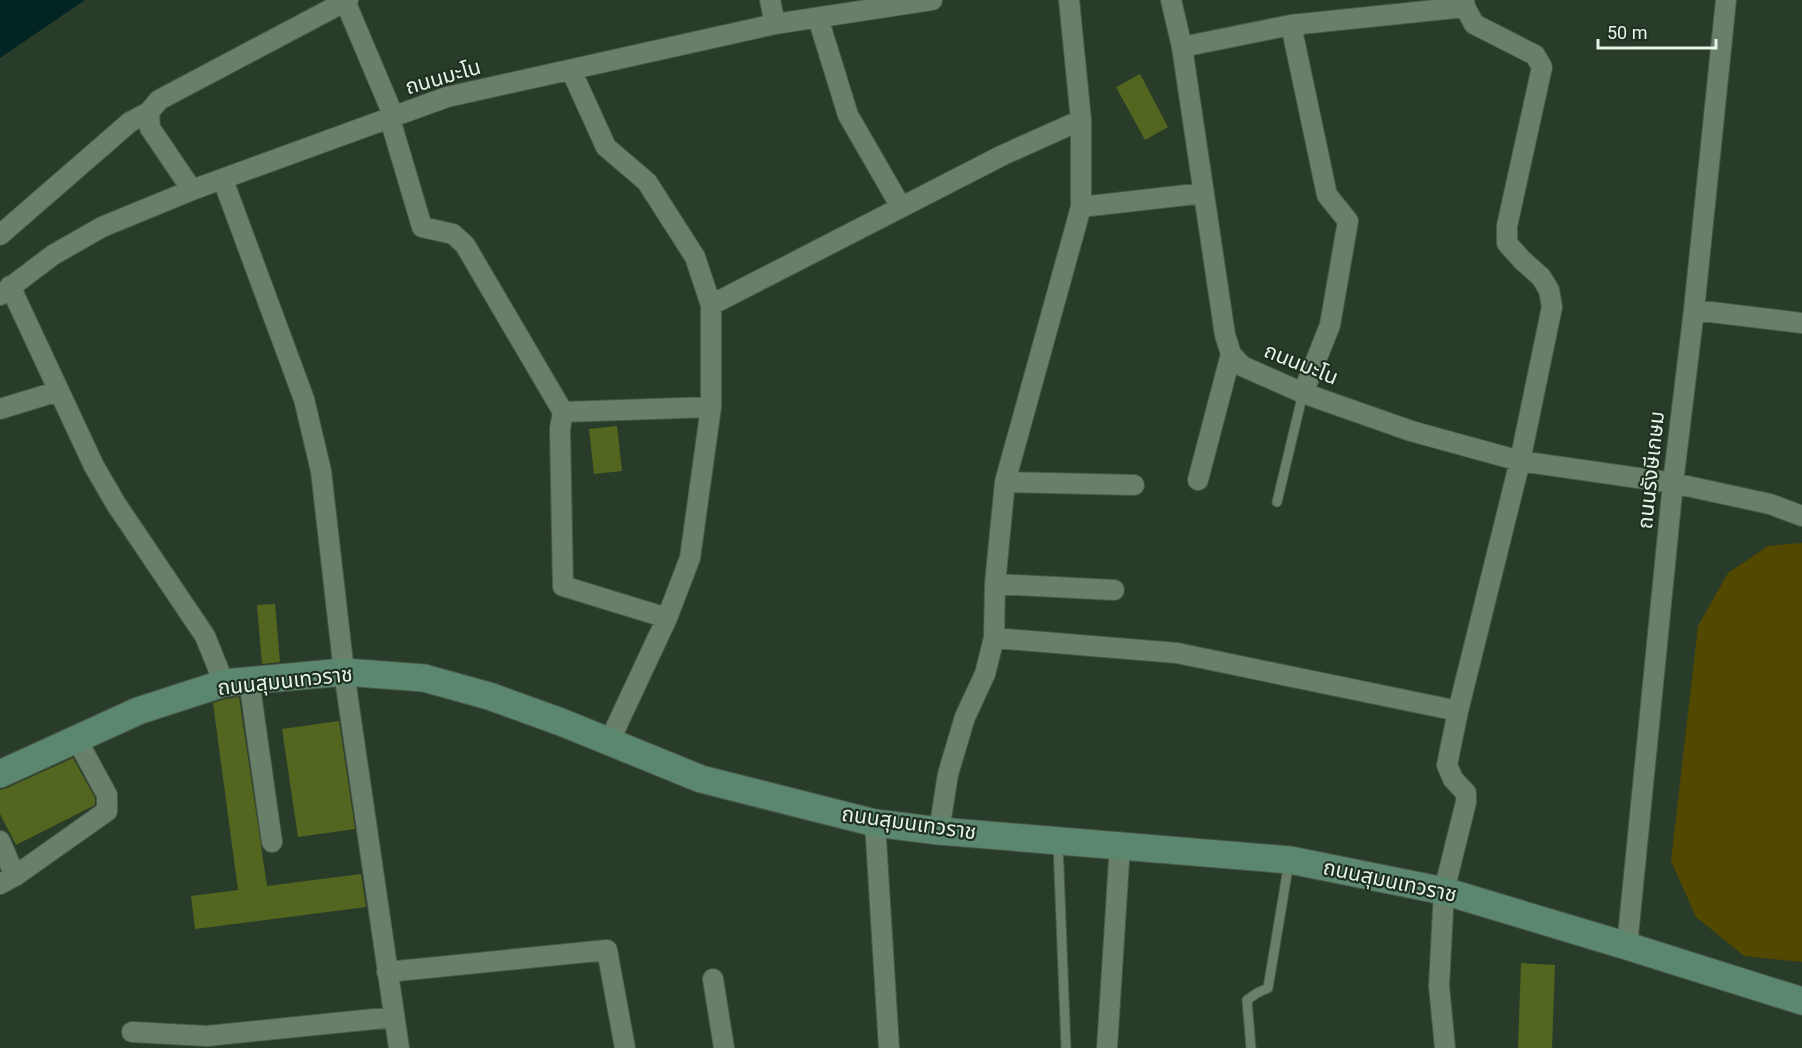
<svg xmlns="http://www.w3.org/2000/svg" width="1802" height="1048" font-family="Roboto,'Noto Sans Thai',sans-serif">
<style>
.green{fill:#524800}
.water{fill:#022423}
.building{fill:#536620}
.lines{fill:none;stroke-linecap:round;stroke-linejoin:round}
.lane-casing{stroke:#495949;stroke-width:11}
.street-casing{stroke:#495949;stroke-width:22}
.secondary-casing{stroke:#495949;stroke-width:29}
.lane{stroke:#6a7f6a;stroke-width:9}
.street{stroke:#6a7f6a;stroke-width:20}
.secondary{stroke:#5c876f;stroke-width:27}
.labels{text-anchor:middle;stroke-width:4.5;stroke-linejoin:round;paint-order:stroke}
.street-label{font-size:21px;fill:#e7f3e7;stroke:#1f3220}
</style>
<rect width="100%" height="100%" fill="#293c2a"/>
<path class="green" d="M1802 543V962L1744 956 1696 917 1671 861 1698 626 1728 573 1768 546Z"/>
<path class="water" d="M0 0H85L0 58Z"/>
<path class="building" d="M1140 74 1168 127 1145 140 1116 87Z
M617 426 622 471 594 474 589 429Z
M275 604 280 662 262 664 257 605Z
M239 697 267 886 361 874 366 907 195 929 191 896 238 890 213 703 225 699Z
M339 721 355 829 298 837 282 729Z
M73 758 95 798V805L16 845 0 814V790L7 788Z
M1521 963 1555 965 1552 1048H1518Z"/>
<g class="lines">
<g class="lane-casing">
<path id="lane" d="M1277 502 1303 393
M1058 844 1066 1048
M1251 1048 1247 1000 1257 993 1268 988 1289 862"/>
</g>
<g class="street-casing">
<path id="street" d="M770 0 775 24
M1171 0 1182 47 1225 335 1231 354 1242 366 1303 393 1411 431 1520 461 1673 483 1770 504 1802 516
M345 1 394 117
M818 18 848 115 901 207
M1291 25 1327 195 1348 221 1330 325 1303 393
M1182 47 1291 25 1465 7
M571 70 606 147 647 182 695 257 711 305V407L690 558 667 618 609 742
M390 119 422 227 453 234 465 245 563 412 560 429 563 586 667 618
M223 180 304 399 321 471 344 672 399 1048
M192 190 150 128 149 112 159 100 348 0
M1081 207 1204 193
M0 235 130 122 149 112
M10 286 94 466 116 504 205 636 224 683
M0 295 53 255 102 227 192 190 447 97 775 24 932 0
M711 305 1003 155 1081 120
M1694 310 1802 323
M0 409 59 391
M563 412 711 407
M1198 480 1231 354
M1005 482 1134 485
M995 584 1114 590
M994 638 1177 653 1458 711
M249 680 272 842
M875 823 889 1048
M939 831 948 774 965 717 985 674 994 638 995 584 1005 482 1081 207V120L1069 0
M0 841 15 876
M0 884 15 876 107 811V795L76 738
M1627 946 1673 483 1694 310 1726 0
M387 972 607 950 625 1048
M713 979 724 1048
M132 1032 207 1036 394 1017
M1107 1048 1120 845
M1445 1048 1439 986 1444 891 1466 802V793L1453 779 1447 765 1458 711 1520 461 1552 307 1549 290 1541 277 1522 260 1507 243V226L1542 67 1535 55 1474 24 1465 7 1464 0"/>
</g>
<g class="secondary-casing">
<path id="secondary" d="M0 774 138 711 224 683 344 672 424 678 489 696 561 722 701 779 875 823 939 831 1290 860 1444 891 1627 946 1802 1001"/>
</g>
<use href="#lane" class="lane"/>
<use href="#street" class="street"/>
<use href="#secondary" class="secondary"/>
</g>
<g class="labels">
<g class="street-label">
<text transform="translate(443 77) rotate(-16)" y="7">ถนนมะโน</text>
<text transform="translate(1301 364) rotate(22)" y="7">ถนนมะโน</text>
<text transform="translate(1651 470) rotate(-84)" y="7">ถนนรังษีเกษม</text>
<text transform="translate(285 681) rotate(-6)" y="7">ถนนสุมนเทวราช</text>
<text transform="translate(909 823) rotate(8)" y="7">ถนนสุมนเทวราช</text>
<text transform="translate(1390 881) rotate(12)" y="7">ถนนสุมนเทวราช</text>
</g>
</g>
<path d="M1598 39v9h118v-9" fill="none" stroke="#e7f3e7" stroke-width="3"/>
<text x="1607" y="39" font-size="18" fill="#e7f3e7" stroke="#1f3220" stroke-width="4.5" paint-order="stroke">50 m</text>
</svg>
